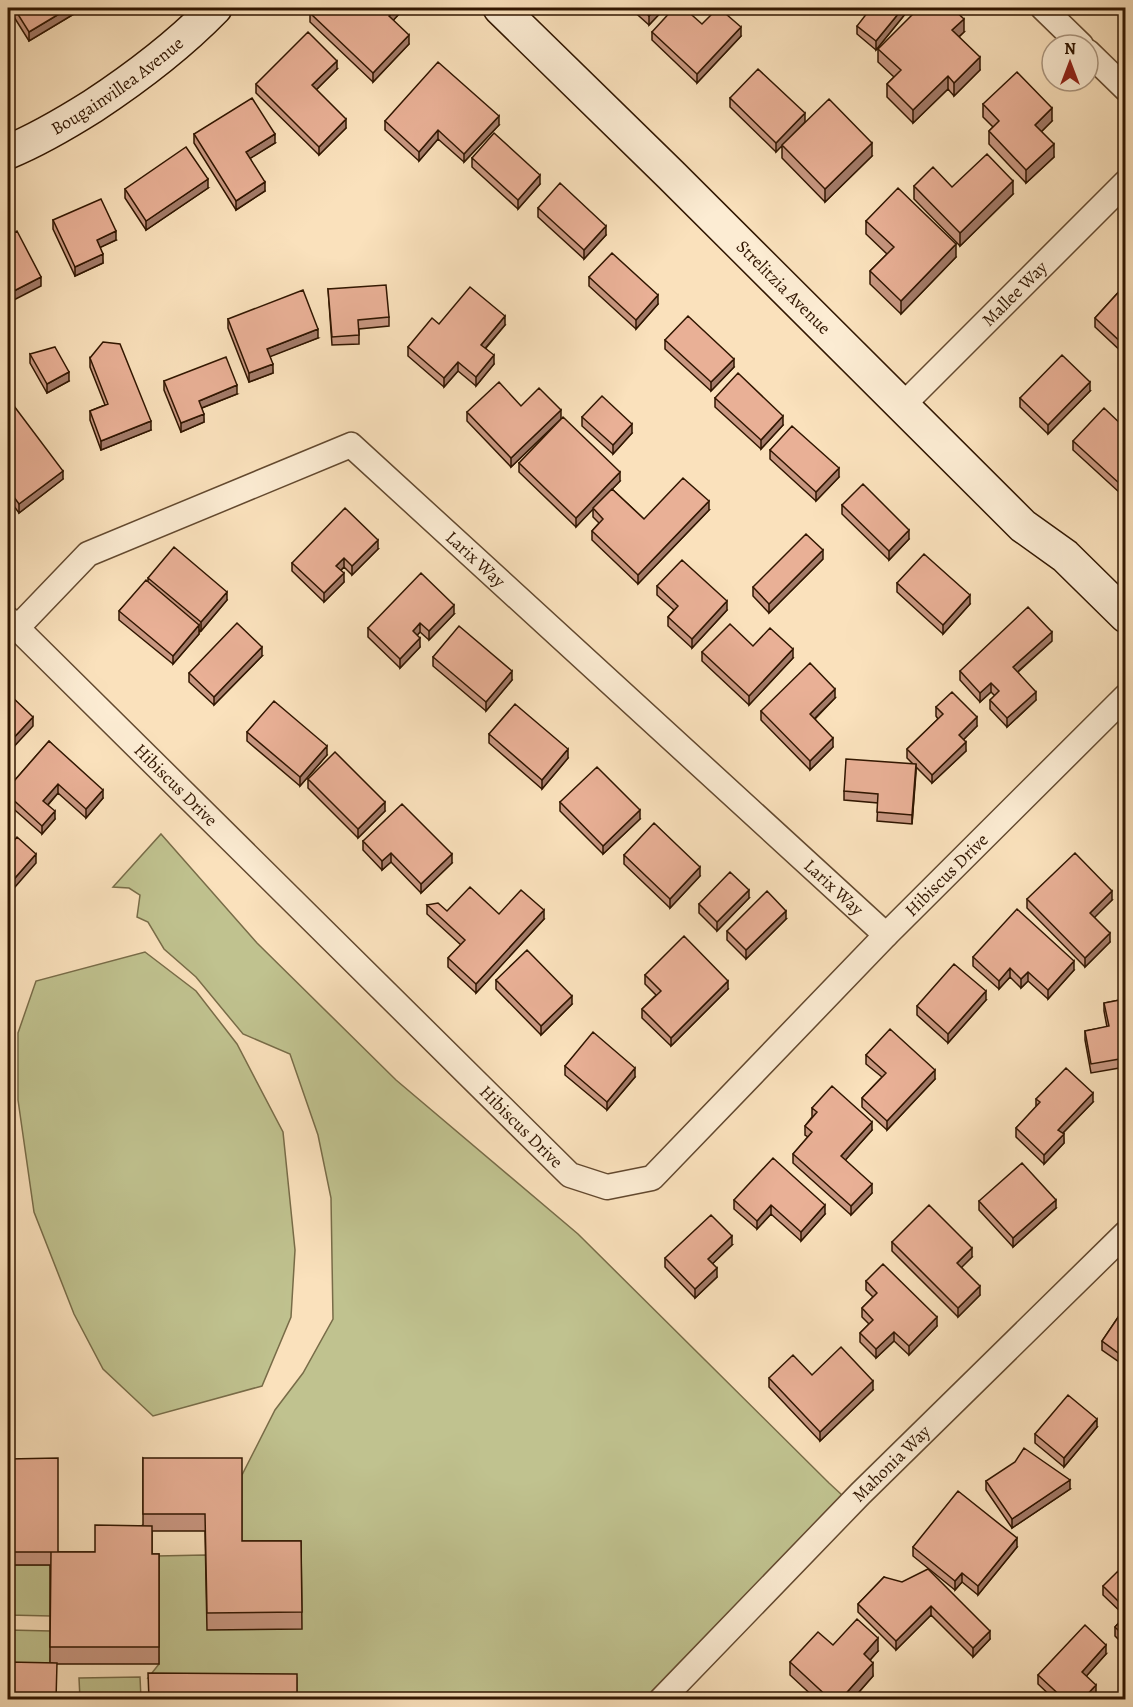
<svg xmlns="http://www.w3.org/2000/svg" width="1133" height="1707" font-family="Alegreya,serif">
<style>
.green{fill:#c0c28f;stroke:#786c48;stroke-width:1.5}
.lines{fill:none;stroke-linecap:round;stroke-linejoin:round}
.street-casing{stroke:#63492f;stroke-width:27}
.secondary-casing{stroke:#311600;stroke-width:36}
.street{stroke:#fcecd3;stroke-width:24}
.secondary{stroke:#fcecd3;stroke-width:33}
.wall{fill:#c89781;stroke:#311600;stroke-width:1.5}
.shaded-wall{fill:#a37b69;stroke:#311600;stroke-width:1.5}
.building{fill:#e9b096;stroke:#311600;stroke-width:1.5}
.labels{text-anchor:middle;stroke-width:6;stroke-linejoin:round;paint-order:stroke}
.street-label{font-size:18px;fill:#311600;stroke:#fcecd3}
</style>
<rect width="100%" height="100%" fill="#fae1bc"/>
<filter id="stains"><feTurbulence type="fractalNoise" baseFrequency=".00333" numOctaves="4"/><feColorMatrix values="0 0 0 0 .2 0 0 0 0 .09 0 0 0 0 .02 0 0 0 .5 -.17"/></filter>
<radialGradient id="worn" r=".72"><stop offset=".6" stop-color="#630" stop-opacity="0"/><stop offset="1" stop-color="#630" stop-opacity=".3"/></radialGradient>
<path class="green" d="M161 834 257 943 396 1080 578 1234 829 1483 856 1508 676 1699 297 1700V1678H148L159 1664 157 1556 205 1555 242 1558V1475L275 1410 303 1373 333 1319 331 1198 318 1135 290 1054 243 1034 196 977 164 949 148 922 137 917 140 895 129 888 113 887Z
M145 952 196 991 237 1044 283 1132 295 1250 291 1317 262 1386 153 1416 103 1369 74 1314 34 1212 18 1100V1033L36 981Z
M8 1565H51V1616L8 1615Z
M8 1630 51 1631 50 1664 8 1679Z
M140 1677 141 1699H80L79 1678Z"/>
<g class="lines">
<g class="street-casing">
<g id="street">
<path d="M1043 8 1081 45"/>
<path d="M1088 52 1126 89"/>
<path id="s1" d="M902 406 1126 182"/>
<path id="s2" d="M8 619 570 1175 607 1187 652 1178 886 935 1126 696"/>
<path id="s3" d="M17 628 88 554 351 445 886 935"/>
<path id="s4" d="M661 1700 860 1494 1126 1233"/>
</g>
</g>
<g class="secondary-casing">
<g id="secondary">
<path id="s5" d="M500 8 671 175 1023 526 1065 556 1126 616"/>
<path id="s6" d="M8 152C37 140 66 123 93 106 137 77 178 46 215 8"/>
</g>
</g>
<use href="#street" class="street"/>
<use href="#secondary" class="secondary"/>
</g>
<path class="wall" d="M14 8H84L29 41 14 17Z
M400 8V13L393 20 409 44 373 82 310 22V13Z
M630 8H665L649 25Z
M910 8 876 50 857 34V26Z
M702 24 741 36 697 83 652 40V32Z
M964 32 959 37 980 70 954 96 948 89 913 123 887 97V84L894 77 878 62V49Z
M337 69 316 90 346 128 319 155 256 93V84Z
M730 98 805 122 785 142 872 156 825 202 782 158V145L776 152 730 107Z
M983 104 1052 121 1041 132 1054 157 1026 183 989 144V131L993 127 983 117Z
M385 121 499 125 464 162 438 139 419 161 385 130Z
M194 134 275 143 250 158 265 191 236 210 194 143Z
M472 158 540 184 518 209 472 167Z
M914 186 952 187 1013 194 960 246 914 199Z
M208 188 146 230 125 198V189Z
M538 208 606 235 584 259 538 217Z
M53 220 116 240 100 247 103 263 75 276 53 229Z
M866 221 956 257 901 314 870 284V271L887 254 866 234Z
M589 277 658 304 636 329 589 286Z
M1125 285V355L1095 327V318Z
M328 289 389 317V326L359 329V344L332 345Z
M228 319 318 338 270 356 273 373 249 382 228 328Z
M439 324 505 325 486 348 494 364 476 386 458 371 444 387 408 356V347Z
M665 340 734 367 711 391 665 349Z
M30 354 69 381 47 393 30 363Z
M90 358 151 430 101 450 90 420V411L105 405 90 367Z
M164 381 237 394 202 408 204 422 181 432 164 390Z
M1090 391 1048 434 1020 407V398Z
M715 398 783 425 761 449 715 407Z
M521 406 561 419 511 467 467 421V412Z
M8 411 63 479 19 513 8 498Z
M582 417 632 433 613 454 582 426Z
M1125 428 1120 493 1073 450V441Z
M770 450 839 477 816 501 770 459Z
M519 463 620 481 612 489 644 519 709 510 638 584 592 540V531L599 523 593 517V508L576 527 519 472Z
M842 505 909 539 889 560 842 514Z
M378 549 352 575 344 567 341 570 344 582 324 602 292 571V563Z
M823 559 769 613 753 596V587Z
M148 578 227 600 201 631 199 630V634L173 664 119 620V611L148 581Z
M897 583 970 604 943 634 897 592Z
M657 586 727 610 692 648 668 626V617L674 610 657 595Z
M454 614 429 640 420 632 417 635 420 647 400 668 368 637V628Z
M1052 641 1018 672 1036 700 1007 727 990 709V700L995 696 991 692 980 702 960 680V671Z
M702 652 793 658 749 705 702 661Z
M262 656 214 705 189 682V673Z
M433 657 512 680 486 711 433 666Z
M835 698 815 719 833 747 810 770 761 720V711Z
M936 707 977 726 963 740 966 751 932 783 916 767 912 824 877 821 878 803 844 800V791L913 764 907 758V749L938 719 936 716Z
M247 732 327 755 300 786 247 741Z
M489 734 568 758 542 789 489 743Z
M49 741 103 798 86 818 58 793 48 805 55 819 42 834 8 804V788Z
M308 779 385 811 358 838 308 788Z
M560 802 640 819 603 854 560 811Z
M363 841 452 863 421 893 391 862 382 870 363 850Z
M624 855 700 876 670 908 624 864Z
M749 898 717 931 699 913V904Z
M1027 899 1112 900 1094 917 1110 942 1085 967 1027 908Z
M427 905 447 911 499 914 544 919 476 993 448 967V958L461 945 427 914Z
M786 919 746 959 727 940V931Z
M973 957 1074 970 1048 999 1028 981 1021 988 1010 977 999 989 973 966Z
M645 975 728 989 671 1046 642 1018V1009L656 995 645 984Z
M496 980 572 1004 541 1035 496 989Z
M1125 999V1067L1091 1073 1085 1040V1031L1107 1027 1104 1011V1003Z
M986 1000 948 1043 917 1015V1006Z
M866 1055 935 1079 887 1130 862 1107V1098L882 1077 866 1064Z
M565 1066 635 1077 607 1110 565 1075Z
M1036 1099 1093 1102 1063 1133 1064 1143 1044 1164 1016 1137V1128L1036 1107Z
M812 1108 872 1130 845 1160 872 1193 851 1215 793 1163V1154L808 1137 805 1135V1126L812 1117Z
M734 1200 825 1214 801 1241 771 1214 757 1229 734 1209Z
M979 1201 1056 1208 1013 1247 979 1210Z
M892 1242 972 1257 961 1267 980 1295 958 1317 892 1251Z
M732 1245 712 1264 717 1277 695 1298 665 1267V1258Z
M866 1281 937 1326 909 1355 894 1341 876 1358 860 1342V1333L869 1324 862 1317V1308L873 1297 866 1290Z
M1125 1307V1366L1102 1350V1341Z
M812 1375 873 1390 820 1441 769 1387V1378Z
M1097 1427 1064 1467 1035 1443V1434Z
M143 1458 242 1541H301L302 1629 207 1630 205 1531H152V1554H159V1664H57L50 1663V1565H8V1459L58 1552H95L143 1525Z
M986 1481 1070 1489 1012 1528 986 1490Z
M913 1547H1017L978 1595 962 1582 955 1590 913 1556Z
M884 1577 990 1639 973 1657 931 1615 896 1650 858 1612V1604Z
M1125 1579V1616L1103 1595V1586Z
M1125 1616V1646L1115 1636V1627Z
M833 1645 878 1651 870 1660 873 1676 852 1700H817L790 1675V1662Z
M1106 1654 1086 1676 1096 1694 1090 1700H1055L1038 1684V1675Z"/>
<path class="shaded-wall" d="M69 8H84L29 41V32Z
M397 8H400V13L389 25V16Z
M657 8H665L649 25V16Z
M903 8H910L876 50V41Z
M964 19V32L952 43V30Z
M741 27V36L697 83V74Z
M409 35V44L373 82V73Z
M12 44V53L8 55V46Z
M980 57V70L954 96V83Z
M337 61V69L312 94V85Z
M948 76V89L913 123V110Z
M1052 108V121L1035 138V125Z
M805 113V122L776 152V143Z
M499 116V125L464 162V154Z
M346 119V128L319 155V147Z
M438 130V139L419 161V152Z
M275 134V143L246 161V152Z
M872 143V156L825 202V189Z
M1054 144V157L1026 183V170Z
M540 175V184L518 209V200Z
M208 179V188L146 230V221Z
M1013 181V194L960 246V233Z
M265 182V191L236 210V201Z
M606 226V235L584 259V250Z
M116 231V240L97 249V240Z
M956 244V257L901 314V301Z
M103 254V263L75 276V267Z
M41 277V286L8 303V294Z
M658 295V304L636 329V320Z
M505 316V325L481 353V345Z
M318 329V338L267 358V349Z
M494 355V364L476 386V377Z
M734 359V367L711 391V382Z
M458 362V371L444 387V378Z
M273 364V373L249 382V373Z
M69 372V381L47 393V384Z
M1090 382V391L1048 434V425Z
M237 385V394L199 409V401Z
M561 410V419L511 467V458Z
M204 414V422L181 432V423Z
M783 416V425L761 449V440Z
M151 421V430L101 450V441Z
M632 424V433L613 454V445Z
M839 468V477L816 501V492Z
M63 471V479L19 513V504Z
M620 472V481L576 527V518Z
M1125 477V486L1120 493V484Z
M709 501V510L638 584V575Z
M909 530V539L889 560V551Z
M378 540V549L352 575V566Z
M823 550V559L769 613V604Z
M344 558V567L336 575V566Z
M344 573V582L324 602V593Z
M227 592V600L201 631V622Z
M970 595V604L943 634V625Z
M727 601V610L692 648V639Z
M454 605V614L429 640V631Z
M420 623V632L413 640V631Z
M199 625V634L173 664V656Z
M1052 632V641L1013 676V667Z
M420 638V647L400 668V659Z
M262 647V656L214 705V697Z
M793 649V658L749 705V696Z
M512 671V680L486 711V702Z
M991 683V692L980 702V693Z
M835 689V698L810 723V714Z
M1036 692V700L1007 727V718Z
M33 717V726L8 753V744Z
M977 717V726L959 744V735Z
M833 738V747L810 770V761Z
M966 742V751L932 783V775Z
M327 746V755L300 786V777Z
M568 749V758L542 789V780Z
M916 764V773L912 824V815Z
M58 784V793L43 810V801Z
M103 790V798L86 818V809Z
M385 802V811L358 838V829Z
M640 810V819L603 854V846Z
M55 811V819L42 834V826Z
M391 853V862L382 870V861Z
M36 854V863L8 895V886Z
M452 854V863L421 893V884Z
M700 867V876L670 908V899Z
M749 890V898L717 931V922Z
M1112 891V900L1090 922V913Z
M544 910V919L476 993V984Z
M786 911V919L746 959V950Z
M1110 933V942L1085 967V958Z
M1074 961V970L1048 999V990Z
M1010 968V977L999 989V981Z
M1028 972V981L1021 988V979Z
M728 981V989L671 1046V1038Z
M986 991V1000L948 1043V1034Z
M572 996V1004L541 1035V1026Z
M635 1068V1077L607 1110V1102Z
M935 1070V1079L887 1130V1121Z
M1093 1093V1102L1058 1138V1130Z
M872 1122V1130L841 1165V1156Z
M1064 1134V1143L1044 1164V1155Z
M872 1184V1193L851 1215V1206Z
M1056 1200V1208L1013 1247V1238Z
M771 1205V1214L757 1229V1221Z
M825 1205V1214L801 1241V1232Z
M732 1236V1245L708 1268V1259Z
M972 1248V1257L957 1272V1263Z
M717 1268V1277L695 1298V1289Z
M980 1286V1295L958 1317V1308Z
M937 1317V1326L909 1355V1346Z
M894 1332V1341L876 1358V1349Z
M873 1381V1390L820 1441V1432Z
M1097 1419V1427L1064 1467V1458Z
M1070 1480V1489L1012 1528V1519Z
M1017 1538V1547L978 1595V1586Z
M962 1573V1582L955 1590V1581Z
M931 1606V1615L896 1650V1641Z
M990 1631V1639L973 1657V1648Z
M878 1638V1651L864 1667V1654Z
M1106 1645V1654L1082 1681V1672Z
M873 1663V1676L852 1700H840Z
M1096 1685V1694L1090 1700H1082Z"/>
<path class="building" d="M14 8H69L29 32Z
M316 8H397L389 16 409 35 373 73 310 13Z
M640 8H657L649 16Z
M674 8H684L702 24 718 8H719L741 27 697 74 652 32Z
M871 8H903L876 41 857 26Z
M919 8H952L964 19 952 30 980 57 954 83 948 76 913 110 887 84 901 70 878 49Z
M308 32 337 61 312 85 346 119 319 147 256 84Z
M8 36 12 44 8 46Z
M438 62 499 116 464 154 438 130 419 152 385 121Z
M758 69 805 113 776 143 730 98Z
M1017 72 1052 108 1035 125 1054 144 1026 170 989 131 999 121 983 104Z
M252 98 275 134 246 152 265 182 236 201 194 134Z
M829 99 872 143 825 189 782 145Z
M494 133 540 175 518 200 472 158Z
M186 147 208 179 146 221 125 189Z
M987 154 1013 181 960 233 914 186 933 167 952 187Z
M560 183 606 226 584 250 538 208Z
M898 188 956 244 901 301 870 271 894 247 866 221Z
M101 199 116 231 97 240 103 254 75 267 53 220Z
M17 231 41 277 8 294V236Z
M612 253 658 295 636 320 589 277Z
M386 285 389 317 358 320 359 335 332 337 328 289Z
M1125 285V346L1095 318Z
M470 287 505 316 481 345 494 355 476 377 458 362 444 378 408 347 432 318 439 324Z
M303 290 318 329 267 349 273 364 249 373 228 319Z
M688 316 734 359 711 382 665 340Z
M103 342 120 344 151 421 101 441 90 411 108 404 90 358Z
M55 347 69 372 47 384 30 354Z
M1062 355 1090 382 1048 425 1020 398Z
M226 357 237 385 199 401 204 414 181 423 164 381Z
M738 373 783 416 761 440 715 398Z
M499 382 521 406 539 388 561 410 511 458 467 412Z
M602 396 632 424 613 445 582 417Z
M14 406 63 471 19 504 8 489V411Z
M1104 408 1125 428V477L1120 484 1073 441Z
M563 417 620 472 576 518 519 463Z
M792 426 839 468 816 492 770 450Z
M683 478 709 501 638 575 592 531 603 519 593 508 612 489 644 519Z
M863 484 909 530 889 551 842 505Z
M345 508 378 540 352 566 344 558 336 566 344 573 324 593 292 563Z
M806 534 823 550 769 604 753 587Z
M174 547 227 592 201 622 148 578Z
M924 554 970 595 943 625 897 583Z
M682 560 727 601 692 639 668 617 678 606 657 586Z
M421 573 454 605 429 631 420 623 413 631 420 638 400 659 368 628Z
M146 580 199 625 173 656 119 611Z
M1028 607 1052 632 1013 667 1036 692 1007 718 990 700 999 691 991 683 980 693 960 671Z
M237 623 262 647 214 697 189 673Z
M730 624 753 646 770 628 793 649 749 696 702 652Z
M459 626 512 671 486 702 433 657Z
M810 663 835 689 810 714 833 738 810 761 761 711Z
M952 692 977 717 959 735 966 742 932 775 907 749 943 714 936 707Z
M8 693 33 717 8 744Z
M274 701 327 746 300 777 247 732Z
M515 704 568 749 542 780 489 734Z
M49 741 103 790 86 809 58 784 43 801 55 811 42 826 8 795V788Z
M335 752 385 802 358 829 308 779Z
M846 759 916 764 912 815 877 812 878 794 844 791Z
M597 767 640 810 603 846 560 802Z
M402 804 452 854 421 884 391 853 382 861 363 841Z
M654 823 700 867 670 899 624 855Z
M17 837 36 854 8 886V848Z
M1075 853 1112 891 1090 913 1110 933 1085 958 1027 899Z
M730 872 749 890 717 922 699 904Z
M470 887 499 914 521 890 544 910 476 984 448 958 465 940 427 905 438 903 447 911Z
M767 891 786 911 746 950 727 931Z
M1017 909 1074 961 1048 990 1028 972 1021 979 1010 968 999 981 973 957Z
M684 936 728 981 671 1038 642 1009 661 991 645 975Z
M527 950 572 996 541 1026 496 980Z
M954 964 986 991 948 1034 917 1006Z
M1125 999V1058L1091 1064 1085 1031 1109 1026 1104 1003Z
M890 1029 935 1070 887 1121 862 1098 886 1073 866 1055Z
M593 1032 635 1068 607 1102 565 1066Z
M1066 1068 1093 1093 1058 1130 1064 1134 1044 1155 1016 1128 1040 1102 1036 1099Z
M832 1086 872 1122 841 1156 872 1184 851 1206 793 1154 812 1132 805 1126 817 1112 812 1108Z
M773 1158 825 1205 801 1232 771 1205 757 1221 734 1200Z
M1022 1163 1056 1200 1013 1238 979 1201Z
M929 1205 972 1248 957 1263 980 1286 958 1308 892 1242Z
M711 1215 732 1236 708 1259 717 1268 695 1289 665 1258Z
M883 1264 937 1317 909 1346 894 1332 876 1349 860 1333 873 1320 862 1308 877 1293 866 1281Z
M1125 1307V1358L1102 1341Z
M841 1347 873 1381 820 1432 769 1378 793 1355 812 1375Z
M1068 1395 1097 1419 1064 1458 1035 1434Z
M1024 1448 1070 1480 1012 1519 986 1481 1015 1462Z
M58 1458V1552H8V1459Z
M143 1458H242V1541H301L302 1612 207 1613 205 1514H143Z
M958 1491 1017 1538 978 1586 962 1573 955 1581 913 1547Z
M95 1525 152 1526V1554H159V1647H50L51 1552H95Z
M928 1569 990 1631 973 1648 931 1606 896 1641 858 1604 884 1577 902 1582Z
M1118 1571 1125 1579V1608L1103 1586Z
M1125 1616V1637L1115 1627Z
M857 1619 878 1638 864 1654 873 1663 840 1700H831L790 1662 818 1632 833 1645Z
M1085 1625 1106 1645 1082 1672 1096 1685 1082 1700H1065L1038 1675Z
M8 1662 57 1663 56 1700H8Z
M148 1673 297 1674V1700H149Z"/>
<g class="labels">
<g class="street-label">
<text dy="6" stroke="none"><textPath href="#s6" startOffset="128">Bougainvillea Avenue</textPath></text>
<text dy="6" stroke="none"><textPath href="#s5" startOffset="398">Strelitzia Avenue</textPath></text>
<text dy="6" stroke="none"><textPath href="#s1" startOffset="159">Mallee Way</textPath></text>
<text dy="6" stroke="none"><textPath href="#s3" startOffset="556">Larix Way</textPath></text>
<text dy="6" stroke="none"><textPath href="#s2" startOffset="236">Hibiscus Drive</textPath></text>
<text dy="6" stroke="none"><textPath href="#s2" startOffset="1298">Hibiscus Drive</textPath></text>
<text dy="6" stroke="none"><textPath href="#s3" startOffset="1042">Larix Way</textPath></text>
<text dy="6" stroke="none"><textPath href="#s2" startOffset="722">Hibiscus Drive</textPath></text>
<text dy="6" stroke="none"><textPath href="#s4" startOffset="330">Mahonia Way</textPath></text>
</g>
</g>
<rect width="1133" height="1707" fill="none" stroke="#fae1bc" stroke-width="30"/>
<rect x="9" y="9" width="1115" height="1689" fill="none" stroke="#311600" stroke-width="3"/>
<rect x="15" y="15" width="1103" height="1677" fill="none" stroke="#311600" stroke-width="1.5"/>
<g transform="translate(1070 63)"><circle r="28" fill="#fcecd3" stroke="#ab967f" stroke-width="1.5"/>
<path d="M0-4.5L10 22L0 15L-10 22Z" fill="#8f2418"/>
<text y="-9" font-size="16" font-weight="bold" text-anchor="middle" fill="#311600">N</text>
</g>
<rect width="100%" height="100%" filter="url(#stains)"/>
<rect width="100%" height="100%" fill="url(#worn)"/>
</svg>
